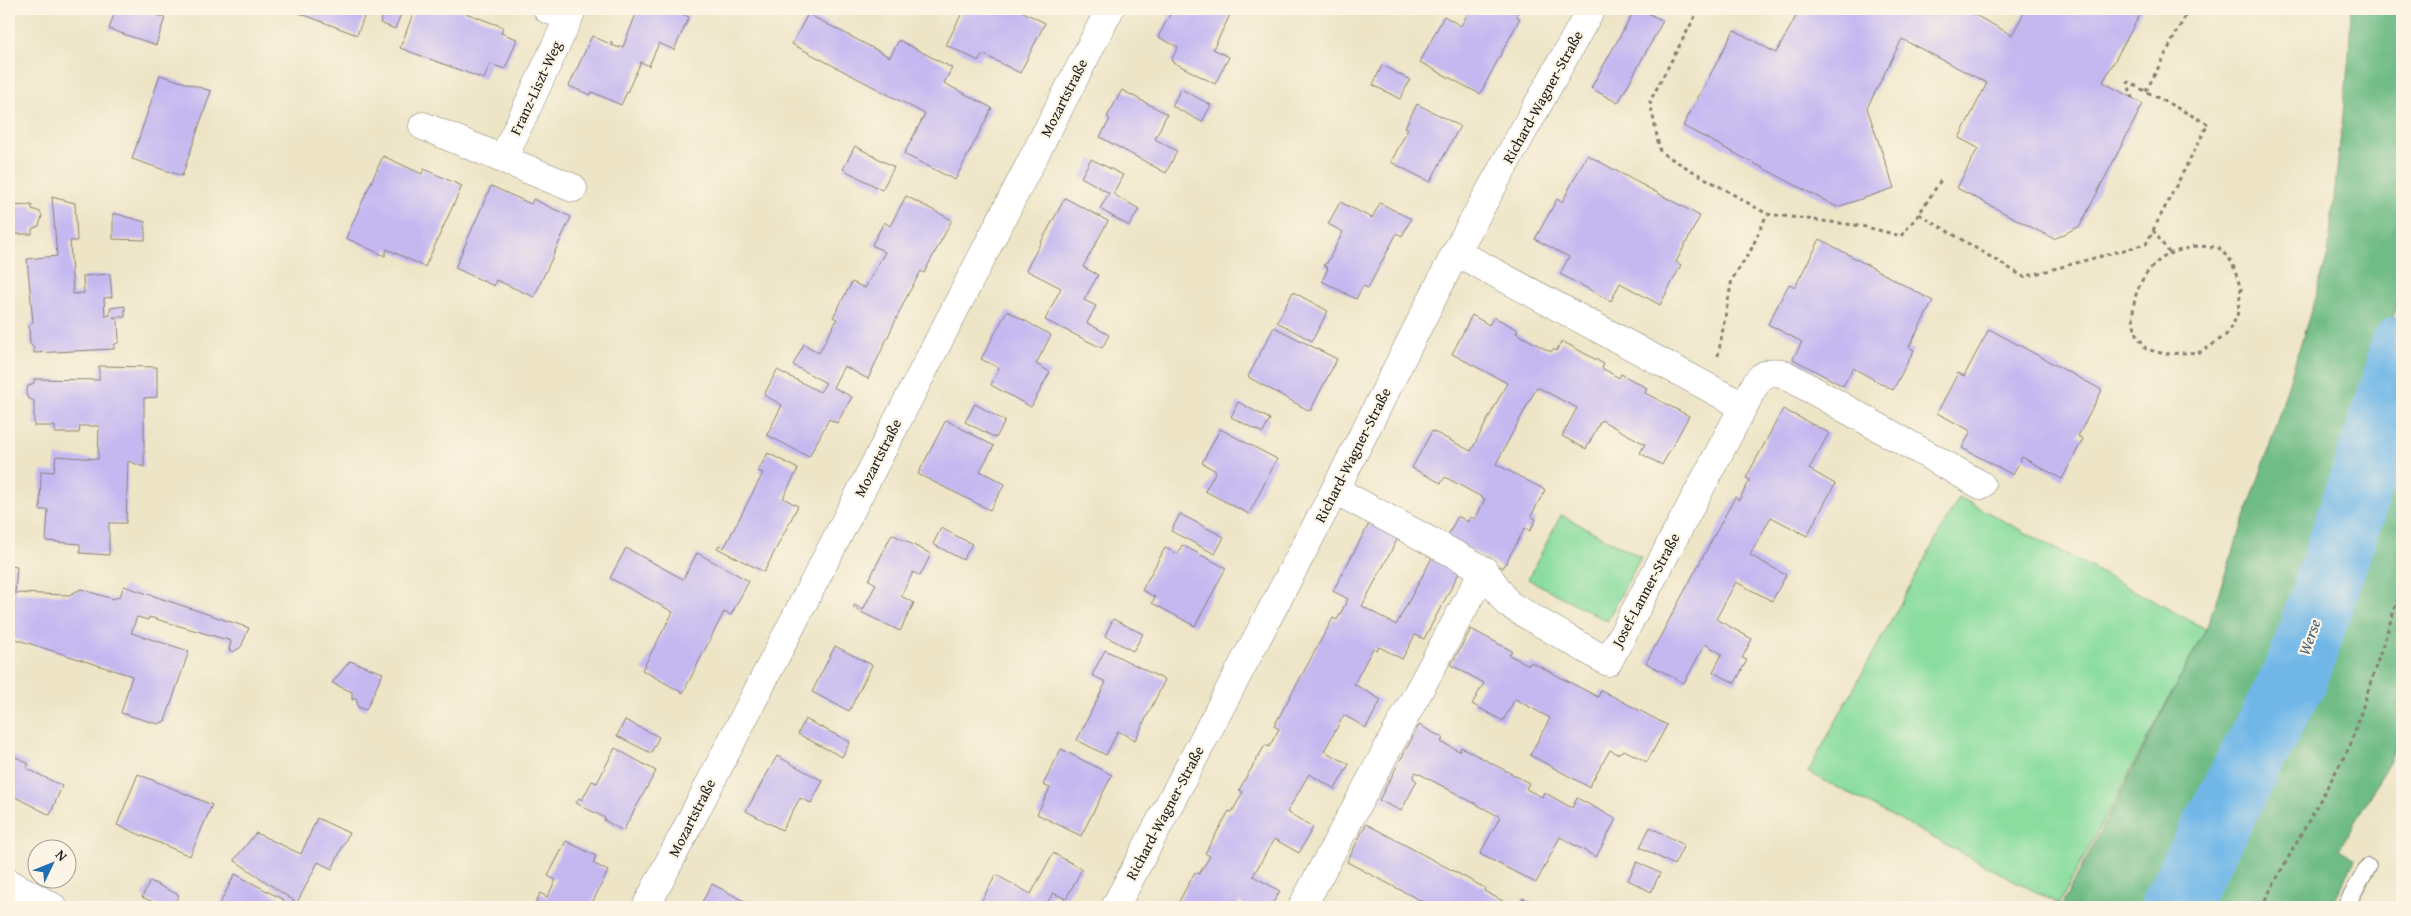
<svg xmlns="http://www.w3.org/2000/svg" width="2411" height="916" font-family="'Gentium Book Plus',serif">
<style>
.green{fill:#8add9f;stroke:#537c5e}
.forest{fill:#6fbc86;stroke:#466c51}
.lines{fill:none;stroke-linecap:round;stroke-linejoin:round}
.river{stroke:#70b7e8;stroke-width:66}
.building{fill:#c5b8f1}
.lane-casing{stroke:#858072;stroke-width:18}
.street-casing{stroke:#858072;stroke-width:29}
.path{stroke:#858072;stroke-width:3;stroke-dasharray:4 4;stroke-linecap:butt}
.lane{stroke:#fff;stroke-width:16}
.street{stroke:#fff;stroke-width:28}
.labels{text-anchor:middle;stroke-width:4.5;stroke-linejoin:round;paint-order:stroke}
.street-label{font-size:15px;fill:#1c1c1c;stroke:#fcf5e5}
.water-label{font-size:16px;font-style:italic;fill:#3e5a6e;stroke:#fcf5e5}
</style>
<rect width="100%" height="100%" fill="#fcf5e5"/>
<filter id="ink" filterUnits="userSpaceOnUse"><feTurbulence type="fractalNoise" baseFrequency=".02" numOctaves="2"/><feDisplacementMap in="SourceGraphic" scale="10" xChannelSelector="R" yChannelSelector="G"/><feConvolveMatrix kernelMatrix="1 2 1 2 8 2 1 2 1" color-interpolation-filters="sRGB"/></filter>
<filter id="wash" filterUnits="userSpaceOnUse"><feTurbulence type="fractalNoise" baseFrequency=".0096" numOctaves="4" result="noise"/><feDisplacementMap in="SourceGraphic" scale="20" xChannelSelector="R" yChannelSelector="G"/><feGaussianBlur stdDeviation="1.12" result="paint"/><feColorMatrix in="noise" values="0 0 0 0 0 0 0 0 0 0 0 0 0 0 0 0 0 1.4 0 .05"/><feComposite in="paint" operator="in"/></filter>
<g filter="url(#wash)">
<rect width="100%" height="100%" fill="#eee5c7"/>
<path class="green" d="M1959 497 2206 629 2059 904 1808 772Z
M1561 515 1641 557 1607 621 1528 579Z"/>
<path class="forest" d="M2351 9H2402V279L2380 383 2282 668 2156 907H2061L2206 629 2266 457 2328 255 2349 57Z
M2402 409V731L2390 761 2339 849 2356 859 2329 907H2191L2310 682Z"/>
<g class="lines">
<path class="river" d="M2173 907 2297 673 2395 383 2402 348"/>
</g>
<g id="blocks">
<path class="building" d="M116 9H137L165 18 156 45 109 29Z
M295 9H367L357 35 294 11Z
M385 9H403L395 29 380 23Z
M415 9H455L503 27 501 33 517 39 505 69 490 64 484 79 400 48Z
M638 9H671L689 17 674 50 659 43 649 66 641 62 621 105 592 92 590 95 569 86 592 36 610 44 611 41 613 43 611 45 620 48V46L623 47Z
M964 9H1017L1045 23 1020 73 983 54 979 61 946 45Z
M1173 9H1233L1213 49 1229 57 1215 84 1171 61 1178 47 1158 37Z
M1470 9H1520L1516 16 1520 18 1480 94 1420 62 1444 16 1461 26Z
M1635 9H1640L1663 21 1618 103 1591 88Z
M1800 9H1964L2012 35 2026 9H2143L2103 82 2143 104 2080 226 2054 239 1957 188 1978 148 1959 138 1987 83 1902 39 1867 108 1894 188 1837 207 1683 126 1734 30 1776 53Z
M808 14 890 57 899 40 952 68 944 83 992 108 955 180 904 154 925 114 792 44Z
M1382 65 1410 80 1400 99 1373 85Z
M160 75 211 91 182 176 132 159Z
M1181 89 1211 105 1202 122 1172 106Z
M1122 90 1167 114 1155 139 1177 151 1166 173 1100 137 1110 119 1107 117Z
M1417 104 1460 126 1430 182 1391 162 1408 129 1405 127Z
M855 146 894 167 882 190 843 169Z
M1587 155 1700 216 1676 262 1681 265 1660 305 1620 283 1611 301 1560 274 1569 257 1535 239 1557 199 1562 202Z
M383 156 422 174 424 169 462 186 425 267 387 249 385 256 346 238Z
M1091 159 1123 175 1113 194 1139 209 1129 226 1100 209 1109 193 1081 177Z
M491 186 531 204 533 199 571 217 534 297 496 280 494 286 455 268Z
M906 196 952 220 924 273 921 271 908 294 868 379 844 366 833 387 852 397 837 423 829 419 809 457 767 435 782 405 764 395 777 370 820 392 826 383 793 365 804 344 819 353 837 319 833 317 852 282 865 288 885 252 872 245 884 222 890 226Z
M52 197 75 203 77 241H70L73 294 84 293 83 276 110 274 112 297 104 298 105 316 110 315V308L125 306V317H113L118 321 119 342 114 345V349L34 353V348L30 344 29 326 33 322 27 259 57 256Z
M1065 198 1108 221 1083 267 1098 275 1084 300 1096 306 1087 323 1109 335 1102 348 1045 320 1061 288 1026 270Z
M1340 202 1372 218 1380 203 1411 219 1402 236 1397 233 1368 288 1363 286 1356 299 1322 281 1328 268 1323 265 1327 263 1343 232 1328 224Z
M32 205V209L40 212 42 216 39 226 32 229V234H9V206Z
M113 213 145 222V240L113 239Z
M1820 239 1933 301 1909 347 1914 350 1893 390 1853 368 1843 386 1793 359 1802 342 1768 324 1789 284 1795 287Z
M1293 292 1328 311 1312 341 1277 322Z
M1007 311 1051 335 1036 364 1050 372 1031 407 991 385 999 368 981 359Z
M1472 315 1489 325 1494 317 1518 330 1516 333 1551 352 1553 349 1556 351 1562 341 1604 364 1602 368 1619 378 1621 374 1647 388 1645 393 1689 416 1662 465 1640 453 1645 444 1601 420 1586 449 1562 436 1577 408 1537 387 1496 464 1545 490 1531 516 1536 519 1530 531 1525 528 1503 568 1447 537 1458 516 1468 522 1470 517 1475 519 1485 499 1445 477 1441 483 1412 468 1432 431 1471 451 1507 383 1452 354Z
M1274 327 1337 359 1310 411 1248 377Z
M1989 329 2102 390 2078 436 2083 439 2062 479 2022 457 2013 475 1962 448 1971 431 1937 413 1958 373 1964 376Z
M99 366 157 367V397L144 398V467L128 461 126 523H109V555L80 553V544L46 541 48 510H40L41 471 54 472 56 456 98 459 99 426H80L79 433H55V426H34V401L28 398 26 394 28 386 34 383V379L99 380Z
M1238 402 1270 419 1263 433 1231 417Z
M975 404 1005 421 996 438 965 422Z
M1783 409 1829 433 1809 469 1835 484 1807 536 1771 517 1750 555 1786 575 1772 601 1736 582 1716 619 1752 639 1742 658 1747 660 1735 683 1713 672 1722 654 1705 644 1684 683 1646 663 1735 497 1739 500 1750 480 1746 478Z
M946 420 994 446 980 471 1005 484 990 510 918 474Z
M1220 429 1277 459 1249 514 1205 491 1216 471 1202 463Z
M768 453 798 469 783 498 798 506 764 572 717 548 719 545 724 548 763 473 758 471Z
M1180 514 1224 537 1215 554 1171 531Z
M1370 522 1398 538 1362 606 1396 625 1433 556 1460 571 1424 639 1415 635 1402 659 1379 647 1377 650 1373 648 1354 684 1381 700 1366 728 1344 715 1324 751 1349 764 1335 789 1309 774 1287 812 1313 827 1299 853 1274 839 1253 876 1280 891 1271 906 1274 907H1247L1239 902 1236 907H1176L1195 872 1199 874 1210 856 1205 853 1229 811 1232 812 1243 792 1239 790 1265 745 1269 747 1279 729 1274 726 1333 618 1337 620 1348 599 1333 591Z
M941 528 972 544 963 560 933 544Z
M892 534 931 554 920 576 913 572 901 596 914 603 900 631 853 608 855 605 863 610 876 584 869 580Z
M1182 545 1226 568 1195 626 1152 603 1155 597 1142 590 1165 548 1178 554Z
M626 548 683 579 697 553 749 581 731 615 724 612 683 693 642 670 673 612 610 578Z
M9 566 17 567 15 593 69 595 81 589 113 599 120 596 124 586 249 628 241 647 233 652 229 650 231 641 149 617 148 620 137 617 131 633 189 651 165 721 158 724 121 713 132 676 9 637Z
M1113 619 1143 634 1133 651 1105 636Z
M1471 629 1512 651 1509 655 1529 665 1531 662 1598 697 1601 690 1667 725 1647 762 1624 750 1617 754 1610 750 1589 787 1530 755 1550 718 1515 699 1503 721 1472 704 1484 683 1451 665Z
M835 646 872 665 849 711 812 692Z
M1105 650 1165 680 1135 740 1118 731 1106 755 1077 740 1106 682 1092 675Z
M350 661 383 673 366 710 358 707 356 698 352 700V692L332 683Z
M805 719 850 742 842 757 798 734Z
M625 720 659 737 651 753 617 736Z
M1419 725 1443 738 1441 742 1459 751 1461 747 1529 783 1526 789 1542 797 1544 792 1572 808 1577 798 1616 819 1596 857 1560 837 1536 883 1480 854 1500 817 1416 772 1413 778 1417 781 1401 811 1379 800Z
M615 748 656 771 623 831 604 820 605 818 576 803 579 798 582 800 592 781 597 783Z
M1061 749 1112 775 1081 836 1037 814 1050 788 1043 785Z
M9 753 29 764 26 768 62 786 50 815 13 796 9 803Z
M777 756 823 781 811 803 800 798 782 830 746 811Z
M138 774 212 805 190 856 117 825Z
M317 818 349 833 332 869 318 862 297 903 234 860 256 833 301 854Z
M1366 824 1485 888 1484 891 1514 907H1433L1347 862Z
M1650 827 1684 845 1674 865 1640 847Z
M566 841 596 856 593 863 608 871 590 907H534L540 893 547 897 556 880 548 876Z
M1053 853 1082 869 1066 899 1053 893 1045 907H978L996 875 1031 894Z
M1637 862 1660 873 1651 892 1628 880Z
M235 874 284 900 280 907H218Z
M150 881 179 895 173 907H164L142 897Z
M712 884 748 903 745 907H699Z
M1523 898 1541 907H1518Z"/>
</g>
</g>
<g filter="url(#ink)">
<use href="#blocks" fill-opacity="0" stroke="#858072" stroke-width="1"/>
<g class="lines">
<g class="lane-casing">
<path id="lane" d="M2345 907 2368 867"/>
</g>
<g class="street-casing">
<path id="street" d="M547 9 569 17 572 9
M569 17 503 159 573 188
M423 126 503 159
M1456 252 1743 406
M1484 570 1508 604 1608 662 1756 383C1763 373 1772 370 1784 374L1981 485
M9 883 53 907
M646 907 1110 9
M1115 907 1335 490 1456 252 1591 9
M1302 907 1484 570 1335 490"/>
</g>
<path class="path" d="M1699 9 1650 101 1660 152 1767 214 1862 226 1901 236 1919 214 1941 180
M2146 91 2189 9
M1919 214 2024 277 2146 244 2208 124 2128 82 2132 98
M2153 230 2170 254
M2194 246 2218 247 2232 262 2241 289 2237 317 2226 335 2202 352 2165 354 2146 349C2143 344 2139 338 2136 332 2126 302 2143 265 2172 253 2179 250 2187 249 2194 246Z
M1718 356 1732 279 1750 252 1767 214
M2261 907 2350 746 2402 586"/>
<use href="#lane" class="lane"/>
<use href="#street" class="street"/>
</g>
</g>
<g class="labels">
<g class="street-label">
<text transform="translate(536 88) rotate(-65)" y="5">Franz-Liszt-Weg</text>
<text transform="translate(1543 97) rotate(-61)" y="5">Richard-Wagner-Straße</text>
<text transform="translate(1064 98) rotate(-63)" y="5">Mozartstraße</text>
<text transform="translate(1353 455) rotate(-63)" y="5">Richard-Wagner-Straße</text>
<text transform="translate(878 458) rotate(-63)" y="5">Mozartstraße</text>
<text transform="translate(1646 590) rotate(-62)" y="5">Josef-Lanner-Straße</text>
<text transform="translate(1165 813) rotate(-62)" y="5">Richard-Wagner-Straße</text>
<text transform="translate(692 818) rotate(-63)" y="5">Mozartstraße</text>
</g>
<g class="water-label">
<text transform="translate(2309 637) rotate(-71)" y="6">Werse</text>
</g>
</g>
<rect width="2411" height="916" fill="none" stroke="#fcf5e5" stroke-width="30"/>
<g transform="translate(52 864) rotate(47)"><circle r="24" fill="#fcf5e5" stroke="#a29e95"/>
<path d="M0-4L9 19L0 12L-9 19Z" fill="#1f6fb2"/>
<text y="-8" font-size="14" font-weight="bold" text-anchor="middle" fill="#1c1c1c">N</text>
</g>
</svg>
